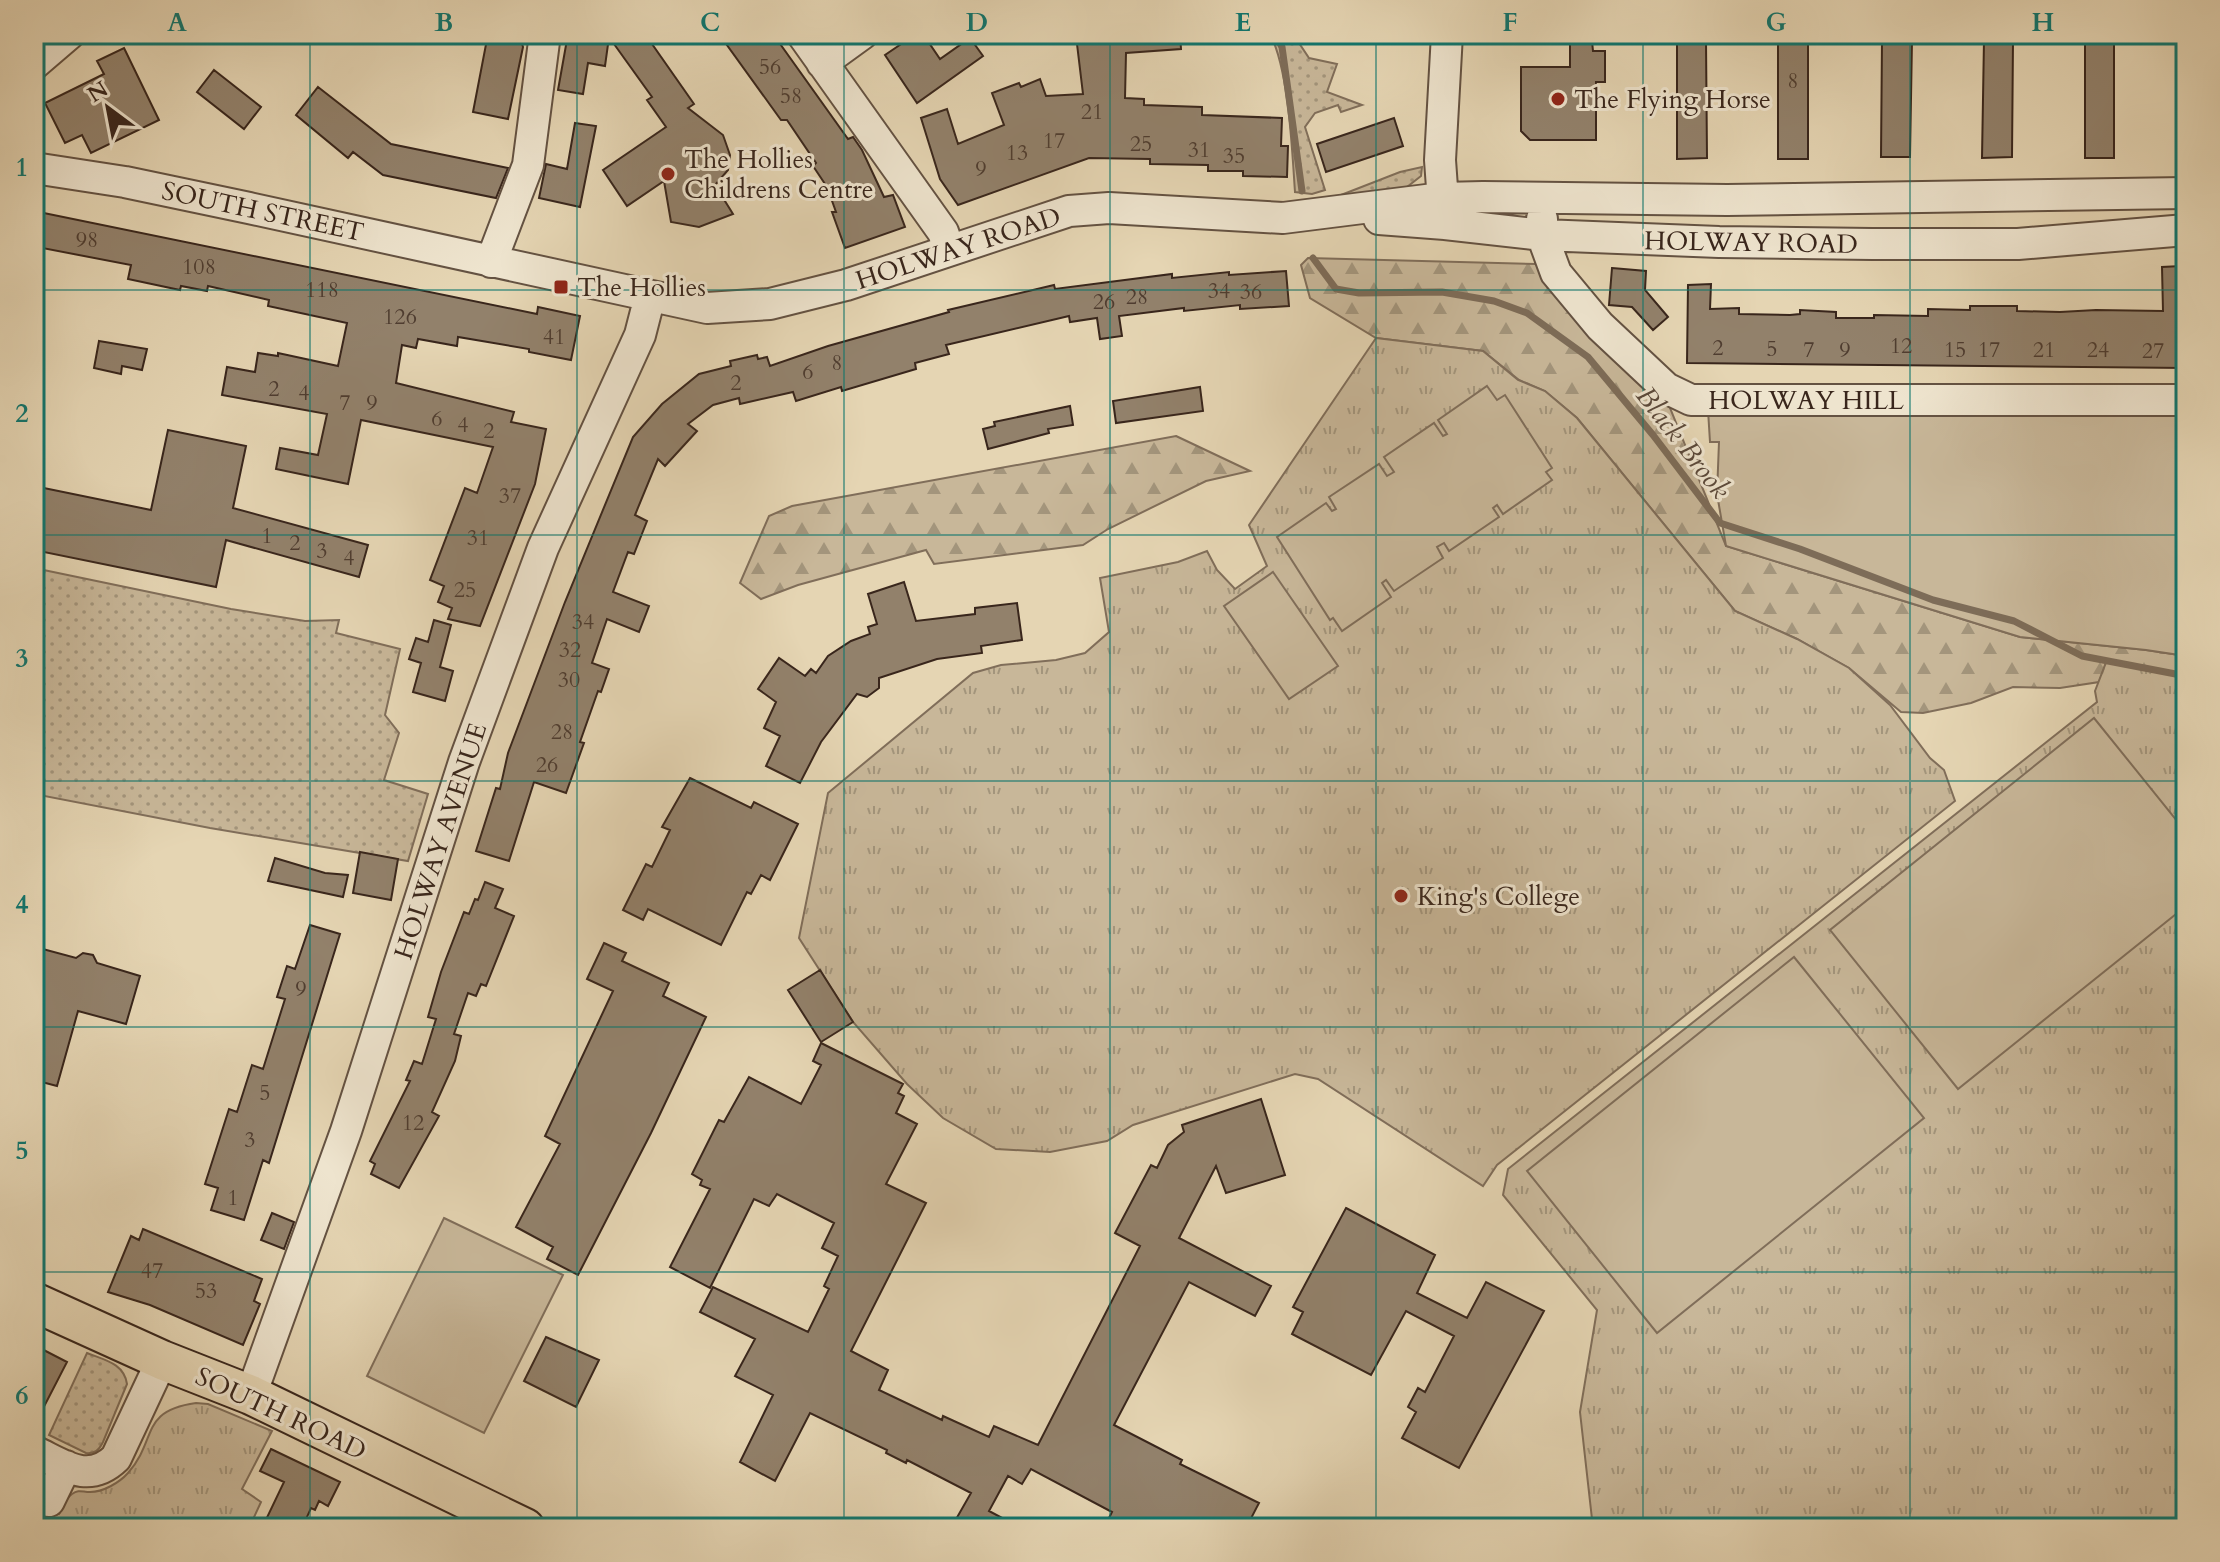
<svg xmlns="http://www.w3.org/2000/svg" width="2220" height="1562" font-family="Cardo,serif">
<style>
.grass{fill:url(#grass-dots);stroke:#806e5a;stroke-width:2}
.forest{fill:url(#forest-firs);stroke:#806e5a;stroke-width:2}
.park{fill:url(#park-tufts);stroke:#806e5a;stroke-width:2}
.garden{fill:#c8b799;stroke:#806e5a;stroke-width:2}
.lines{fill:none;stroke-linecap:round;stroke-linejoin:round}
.stream{stroke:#7d6c58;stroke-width:7}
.building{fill:#92816b;stroke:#39261c;stroke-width:2}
.minor-casing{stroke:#645242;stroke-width:34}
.major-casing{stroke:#39261c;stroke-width:42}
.minor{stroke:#eee4ce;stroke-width:30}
.major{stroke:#e5d5b3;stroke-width:38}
.grid{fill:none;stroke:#0f766e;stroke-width:2;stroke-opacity:0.55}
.poi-dot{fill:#8f2418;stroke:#eee4ce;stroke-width:3}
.labels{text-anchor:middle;stroke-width:6;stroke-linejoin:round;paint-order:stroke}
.number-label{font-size:22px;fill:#4f3d30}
.poi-label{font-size:26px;fill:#39261c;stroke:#eee4ce;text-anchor:start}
.street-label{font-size:26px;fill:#39261c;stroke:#eee4ce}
.water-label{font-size:28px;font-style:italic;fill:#5b493a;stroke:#eee4ce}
.neatline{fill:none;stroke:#0f766e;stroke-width:3}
.grid-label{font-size:26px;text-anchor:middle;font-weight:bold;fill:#0f766e}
</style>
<defs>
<pattern id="grass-dots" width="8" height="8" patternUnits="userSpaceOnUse" patternTransform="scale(2)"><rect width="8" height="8" fill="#c8b799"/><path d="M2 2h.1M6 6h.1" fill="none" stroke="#a3957c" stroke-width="1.8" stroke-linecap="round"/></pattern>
<pattern id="forest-firs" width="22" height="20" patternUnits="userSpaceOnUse" patternTransform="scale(2)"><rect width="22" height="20" fill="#c8b799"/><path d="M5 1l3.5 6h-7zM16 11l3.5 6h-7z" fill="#a3957c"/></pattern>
<pattern id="park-tufts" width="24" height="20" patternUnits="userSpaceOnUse" patternTransform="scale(2)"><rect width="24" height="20" fill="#c8b799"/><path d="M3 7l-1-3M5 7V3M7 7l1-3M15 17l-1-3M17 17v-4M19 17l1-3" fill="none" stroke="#a3957c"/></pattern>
</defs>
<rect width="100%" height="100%" fill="#e5d5b3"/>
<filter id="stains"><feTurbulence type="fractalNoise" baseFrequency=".0025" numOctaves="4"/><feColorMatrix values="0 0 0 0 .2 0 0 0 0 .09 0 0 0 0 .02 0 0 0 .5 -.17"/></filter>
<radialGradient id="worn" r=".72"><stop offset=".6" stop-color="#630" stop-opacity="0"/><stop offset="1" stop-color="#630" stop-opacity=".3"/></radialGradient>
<path class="grass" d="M1270 34H1293L1309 58 1337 64 1327 92 1362 105 1341 112 1338 105 1315 113 1305 127 1325 190 1312 194 1295 192C1292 150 1289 70 1270 34Z
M1422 167 1421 176 1398 194 1323 202 1400 172Z
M34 568 231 609 305 621 339 620 336 633 400 649 385 715 399 733 384 780 428 794 408 861 210 828 34 794Z
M87 1353C104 1360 124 1363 127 1384L103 1442C99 1450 95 1454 86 1453L49 1435Z"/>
<path class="forest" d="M1308 258 1537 264 1666 398 1726 546 2020 637 2146 650 2186 656V676L2107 661 2099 682 2060 688 2013 687 1971 703 1923 713 1901 712 1849 668 1797 639 1735 611 1577 418 1545 391 1519 380 1483 351 1376 338 1310 298 1301 265Z
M1176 436 1250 471 1206 481 1108 529 1083 545 934 564 926 550 798 585 761 599 740 583 769 516 792 506Z"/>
<path class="park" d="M1376 338 1483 351 1518 380 1545 391 1577 418 1735 611 1797 639 1849 668 1890 705 1930 758 1944 770 1955 801 1497 1165 1483 1186 1318 1079 1295 1074 1133 1125 1107 1141 1050 1152 996 1149 943 1118 907 1084 853 1022 799 938 828 793 973 673 1001 665 1056 660 1085 653 1109 632 1100 578 1178 562 1207 551 1217 570 1235 589 1267 566 1249 525Z
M2107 660 2186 676V1528H1593L1580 1412 1597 1310 1503 1195 1508 1169 2097 702 2095 691Z
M196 1403 208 1404 272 1431 242 1489 261 1502 249 1528H34V1502L59 1514C63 1507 66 1498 72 1494 79 1489 82 1492 90 1492 103 1492 119 1483 128 1473 158 1439 139 1411 196 1403Z"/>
<path class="garden" d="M1487 386 1497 400 1505 395 1552 468 1546 472 1552 480 1503 514 1497 505 1493 508 1499 517 1449 551 1444 543 1437 547 1443 558 1394 591 1386 580 1382 583 1391 597 1342 631 1333 618 1330 620 1277 537 1326 503 1332 511 1336 509 1329 497 1379 464 1387 476 1394 472 1384 457 1434 423 1443 436 1447 434 1438 420Z
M2186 408V656L2146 650 2020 637 1726 546 1717 494 1719 442H1710L1708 410Z
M1273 572 1338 666 1289 699 1224 606Z
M2094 718 2186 832V906L1958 1089 1830 930Z
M1794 957 1924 1118 1657 1333 1527 1171Z
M444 1218 563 1275 484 1433 367 1376Z"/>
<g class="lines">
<path class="stream" d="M1275 34 1282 47 1302 191
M1313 258 1336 289 1359 293 1442 292 1494 301 1527 313 1588 357 1653 435 1720 523 1800 549 1933 600 2014 621 2082 656 2186 676"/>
</g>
<path class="building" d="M488 34H519L523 47 508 119 473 112Z
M568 34H645L694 104 688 108 723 135 730 155 728 170 715 185 733 214 699 227 671 222 664 181 627 206 603 170 666 127 647 100 652 97 609 37 605 66 588 63 583 94 558 90Z
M719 34H773L848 139 853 137 862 150 884 197 893 195 905 227 845 248 832 212H836L827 187 813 166 816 163 787 120H781Z
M916 34H923L940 59 970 38 983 56 917 103 885 55Z
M1092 34H1180L1181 49 1126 53 1125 98 1144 99V105L1202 107V115L1282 118 1281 146H1288L1287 177 1243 176V171H1208V165L1150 164V159L1089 158 958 205 940 179 921 118 947 109 958 144 1004 125 992 93 1019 83 1021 87 1040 79 1046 96 1083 94 1077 44Z
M2085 39H2114V158H2085Z
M1882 40H1912L1910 157H1881Z
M1984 40H2013L2012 157 1982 158Z
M1570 41H1592L1593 51H1605V82H1596V140H1530L1521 131V67H1570Z
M1706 41 1707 158 1677 159V42Z
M1808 41V159H1778V42Z
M124 48 159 120 91 153 82 135 65 143 45 103 104 74 97 61Z
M214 70 261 107 244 129 197 92Z
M318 87 391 144 508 168 496 198 383 175 353 152 348 158 296 115Z
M1394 118 1403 146 1326 172 1317 144Z
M575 123 596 126 580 207 539 198 546 164 567 169Z
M34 211 537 314 538 307 580 316 571 360 529 352V349L458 337 457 346 418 339 416 348 402 345 396 383 514 412 511 422 546 429 535 484 480 626 448 619 452 608 438 602 444 586 430 580 465 488 477 493 493 447 361 420 348 484 276 469 280 448 318 455 327 414 222 395 227 367 255 372 258 353 278 356V353L338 366 347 323 268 306 269 300 208 286 207 291 181 286 180 290 128 279 131 265 37 247V242L34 241Z
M2181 266V271H2186V368L1687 363 1688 285 1711 284 1710 309 1739 308V314L1790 315 1800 314V310L1836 312V318H1874V315L1928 316V309L1970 310V306H2017V311L2060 312 2096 310 2163 311 2162 267Z
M1612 268 1646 271 1645 290 1668 317 1653 330 1632 307 1609 305Z
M1286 271 1289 306 1240 309V305L1184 311V308L1119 316 1122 336 1100 339 1097 318 1070 322 1069 316 946 345 949 354 915 363 916 369 842 391 841 387 796 401 793 392 740 404 739 398 713 405 688 424 697 431 665 466 658 459 635 515 647 521 634 554 628 552 613 592 649 606 639 632 607 619 592 663 609 669 601 692 598 691 580 742 584 743 566 793 534 782 509 861 476 851 496 788 500 789 508 753 565 602 633 437 662 404 699 374 731 366 730 361 757 355 758 359 767 357 770 366 828 346 949 312 948 310 1054 285 1055 289 1172 274V278L1229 272V275Z
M99 341 147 349 142 370 122 366 121 374 94 368Z
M1200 387 1203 411 1116 423 1113 401Z
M1070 406 1073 425 1048 429 1049 433 988 449 983 429 995 426 994 422Z
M168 430 246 446 233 508 368 545 359 577 226 540 216 587 34 550V486L151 510Z
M904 582 916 621 975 614V608L1017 603 1022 640 981 646 982 653 937 659 879 678V688L867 697 857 694 821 742 800 783 766 766 780 736 764 728 776 702 758 689 779 658 805 676 811 669 816 673 828 656 851 641 870 634 868 627 877 624 868 594Z
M434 620 451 625 440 667 453 671 445 701 413 692 421 663 409 659 416 638 428 642Z
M690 778 751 808 754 802 798 824 770 880 761 875 751 894 747 892 721 945 648 909 643 920 623 910 646 864 652 867 670 830 662 827Z
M360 852 398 859 391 900 353 893Z
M275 858 325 873 348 875 343 897 268 881Z
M485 882 503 889 495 908 514 916 486 986 481 984 476 996 468 993 454 1034 461 1036 455 1061 432 1112 439 1116 399 1188 371 1174 375 1164 370 1161 410 1081 406 1080 414 1061 422 1064 436 1019 428 1017 441 972 464 912 469 914 475 899 478 900Z
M310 925 340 934 269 1163 263 1160 244 1220 211 1210 218 1188 205 1184 229 1109 237 1112 252 1065 263 1069 285 999 277 997 287 966 295 969Z
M604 943 626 953 622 961 669 983 663 996 706 1017 651 1133 578 1275 547 1259 553 1247 516 1227 560 1144 545 1136 613 991 587 979Z
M39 948 76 958 83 953 93 955 97 963 140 976 126 1024 78 1011 57 1086 34 1080V968Z
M820 970 853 1022 821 1042 788 990Z
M821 1043 903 1084 898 1093 904 1096 896 1113 917 1124 886 1184 926 1203 851 1351 888 1370 879 1390 942 1420 943 1416 989 1437 994 1426 1038 1445 1140 1246 1115 1233 1151 1165 1157 1168 1168 1145 1184 1132 1182 1125 1261 1099 1285 1175 1226 1193 1216 1166 1179 1238 1271 1286 1255 1316 1189 1282 1114 1425 1182 1460 1180 1464 1259 1503 1246 1528H1104L1112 1512 1031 1469 1022 1484 1008 1476 989 1511 1021 1528H951L971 1493 907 1460 906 1463 886 1453 887 1450 810 1413 775 1481 740 1462 773 1395 735 1376 755 1339 700 1312 713 1287 808 1332 829 1289 824 1286 838 1256 822 1248 834 1223 777 1194 769 1206 754 1199 710 1288 670 1267 710 1189 700 1185 702 1180 692 1174 719 1120 724 1122 749 1077 801 1104 821 1065 813 1061Z
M1346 1208 1435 1255 1417 1293 1467 1318 1486 1282 1544 1311 1459 1468 1402 1438 1416 1412 1408 1407 1418 1388 1425 1392 1454 1336 1406 1311 1371 1375 1292 1334 1303 1312 1293 1307Z
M272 1213 294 1222 284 1249 261 1240Z
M143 1229 262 1279 254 1301 260 1304 243 1345 150 1305 108 1292 131 1236 139 1240Z
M546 1337 599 1360 576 1407 524 1381Z
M34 1345 67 1362 34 1426Z
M271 1449 340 1482 328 1506 319 1501 315 1510 311 1508 302 1528H262L284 1482 260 1471Z"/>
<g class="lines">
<g class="minor-casing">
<path id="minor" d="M802 34 943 232 949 249
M822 63 862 34
M34 64 69 34
M34 168 125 182 249 208 707 308 770 304 846 285 1069 211 1109 208 1283 218 1442 198 1483 197 1727 200 2186 193
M1444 216 1440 160 1447 34
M1379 219 1445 224 1542 235 1719 242 1872 244H2018L2186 230
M1542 219V235L1556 273 1600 326 1666 388 1691 400H2186
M491 262 528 165 545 34
M251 1395 346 1131 464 762 543 548 640 335 650 296
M34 1451C64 1465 88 1485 116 1458L162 1360
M49 1501 66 1466"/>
</g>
<g class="major-casing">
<path id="major" d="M34 1302 162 1360 251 1395 525 1528"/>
</g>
<use href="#minor" class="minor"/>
<use href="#major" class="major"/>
</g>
<path class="grid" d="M310 34V1528M577 34V1528M844 34V1528M1110 34V1528M1376 34V1528M1643 34V1528M1910 34V1528M34 290H2186M34 535H2186M34 781H2186M34 1027H2186M34 1272H2186"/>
<g class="poi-dot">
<circle cx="1558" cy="99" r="8"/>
<circle cx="668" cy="174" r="8"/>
<rect x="553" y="279" width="16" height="16" rx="4"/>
<circle cx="1401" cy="896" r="8"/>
</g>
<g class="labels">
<g class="number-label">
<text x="770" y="74">56</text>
<text x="1793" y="88">8</text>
<text x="791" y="103">58</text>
<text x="1092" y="119">21</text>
<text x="1054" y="148">17</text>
<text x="1141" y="151">25</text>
<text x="1199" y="157">31</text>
<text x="1017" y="160">13</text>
<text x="1234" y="163">35</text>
<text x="981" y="176">9</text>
<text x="87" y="247">98</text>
<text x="199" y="274">108</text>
<text x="322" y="297">118</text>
<text x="1219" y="298">34</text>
<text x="1251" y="299">36</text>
<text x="1137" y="304">28</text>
<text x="1104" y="309">26</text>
<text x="400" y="324">126</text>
<text x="554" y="344">41</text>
<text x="1901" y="353">12</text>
<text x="1718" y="355">2</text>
<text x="1772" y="356">5</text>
<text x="1809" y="357">7</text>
<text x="1845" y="357">9</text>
<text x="1955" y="357">15</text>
<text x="1989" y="357">17</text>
<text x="2044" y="357">21</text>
<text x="2098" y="357">24</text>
<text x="2153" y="358">27</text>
<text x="837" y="370">8</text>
<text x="808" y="379">6</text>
<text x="736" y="390">2</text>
<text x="274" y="396">2</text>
<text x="304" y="400">4</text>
<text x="345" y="410">7</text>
<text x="372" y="410">9</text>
<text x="437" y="426">6</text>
<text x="463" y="432">4</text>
<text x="489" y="438">2</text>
<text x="510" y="503">37</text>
<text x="267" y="543">1</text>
<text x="478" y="545">31</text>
<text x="295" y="550">2</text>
<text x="322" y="558">3</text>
<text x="349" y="565">4</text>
<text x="465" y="597">25</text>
<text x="583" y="629">34</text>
<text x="570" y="657">32</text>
<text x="569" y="687">30</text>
<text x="562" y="739">28</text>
<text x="547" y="772">26</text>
<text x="301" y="996">9</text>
<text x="265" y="1100">5</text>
<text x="413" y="1130">12</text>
<text x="250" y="1147">3</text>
<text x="233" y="1205">1</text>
<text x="152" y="1278">47</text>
<text x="206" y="1298">53</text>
</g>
<g class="poi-label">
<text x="1574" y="108">The Flying Horse</text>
<text x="684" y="168">The Hollies<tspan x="684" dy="30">Childrens Centre</tspan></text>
<text x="577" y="296">The Hollies</text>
<text x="1417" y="905">King's College</text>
</g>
<g class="street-label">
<text transform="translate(263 211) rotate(12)" y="9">SOUTH STREET</text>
<text transform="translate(1751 242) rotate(1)" y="9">HOLWAY ROAD</text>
<text transform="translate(958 248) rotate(-18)" y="9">HOLWAY ROAD</text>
<text x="1806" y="409">HOLWAY HILL</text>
<text transform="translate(440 841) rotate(-72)" y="9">HOLWAY AVENUE</text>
<text transform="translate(281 1413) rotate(25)" y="9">SOUTH ROAD</text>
</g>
<g class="water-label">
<text transform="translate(1684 442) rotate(52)" y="10">Black Brook</text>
</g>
</g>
<rect width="2220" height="1562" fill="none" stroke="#e5d5b3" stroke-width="88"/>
<g transform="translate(108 108) rotate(328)" stroke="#eee4ce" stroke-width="6" paint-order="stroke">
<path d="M0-6L14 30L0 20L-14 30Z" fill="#39261c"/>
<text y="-12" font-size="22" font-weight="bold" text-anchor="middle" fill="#39261c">N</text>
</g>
<rect x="44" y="44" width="2132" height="1474" class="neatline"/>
<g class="grid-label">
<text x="177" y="31">A</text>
<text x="444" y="31">B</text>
<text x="710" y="31">C</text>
<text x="977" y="31">D</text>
<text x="1243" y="31">E</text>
<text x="1510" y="31">F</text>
<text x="1776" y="31">G</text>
<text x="2043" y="31">H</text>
<text x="22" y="176">1</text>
<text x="22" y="422">2</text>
<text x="22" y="667">3</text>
<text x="22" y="913">4</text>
<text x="22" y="1159">5</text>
<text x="22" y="1404">6</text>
</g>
<rect width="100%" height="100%" filter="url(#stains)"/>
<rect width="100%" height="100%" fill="url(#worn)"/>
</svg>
